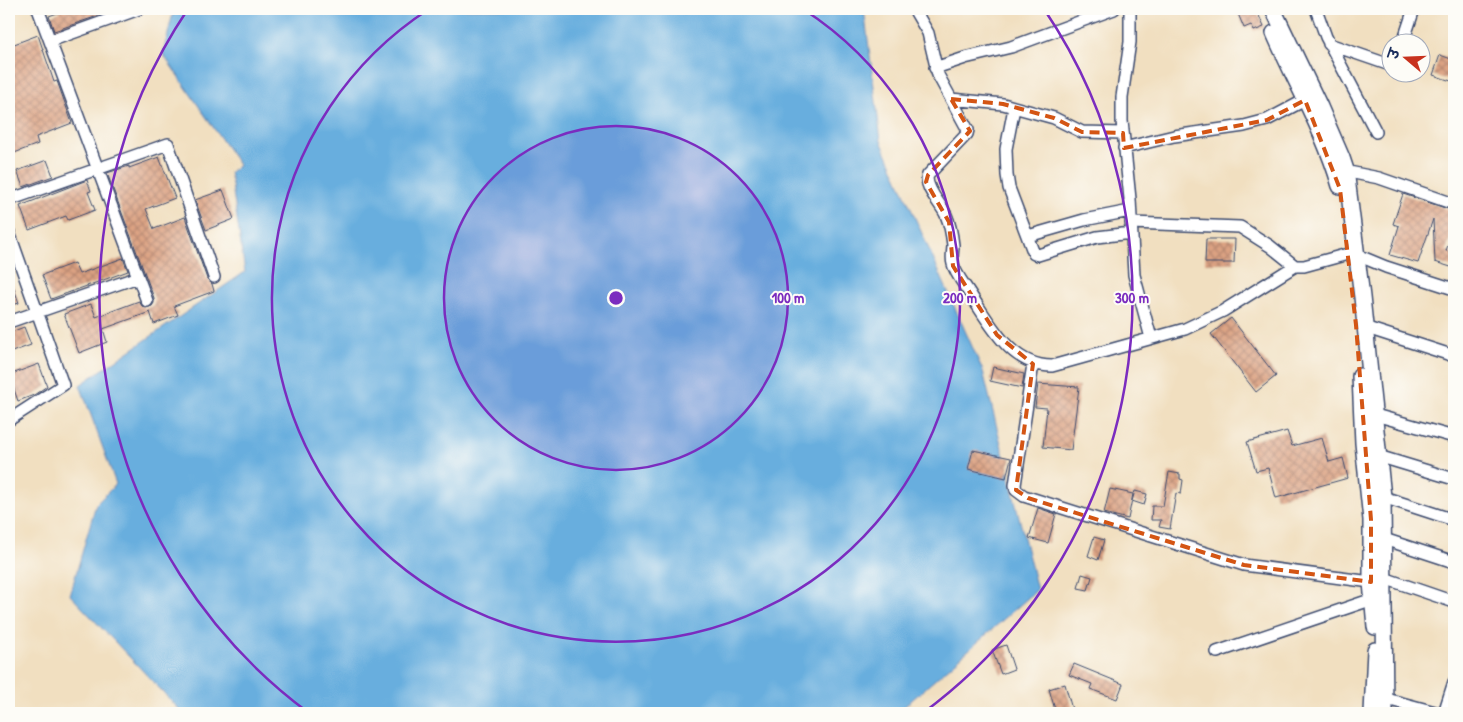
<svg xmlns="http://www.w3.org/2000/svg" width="1463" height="722" font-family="'Patrick Hand','Playpen Sans Deva',sans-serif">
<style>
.water{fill:#68aede;stroke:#426e9e}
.building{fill:url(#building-cross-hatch)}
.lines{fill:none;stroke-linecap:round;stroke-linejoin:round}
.minor-casing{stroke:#3b496d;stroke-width:14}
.tertiary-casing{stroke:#3b496d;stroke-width:18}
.minor{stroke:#fff;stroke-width:11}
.tertiary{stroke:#fff;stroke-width:15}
.marked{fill:none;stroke:#d45514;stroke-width:4;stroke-dasharray:10 6;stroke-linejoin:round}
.ring{fill:none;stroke:#7b2cbf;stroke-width:2.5}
.centre{fill:#7b2cbf;stroke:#fdfcf7;stroke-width:2.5}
.ring-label{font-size:15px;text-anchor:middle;font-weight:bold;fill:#7b2cbf;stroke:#fdfcf7;stroke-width:4;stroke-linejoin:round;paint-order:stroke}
</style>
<defs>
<pattern id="building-cross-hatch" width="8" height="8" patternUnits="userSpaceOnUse" patternTransform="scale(1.25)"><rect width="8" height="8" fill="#dca282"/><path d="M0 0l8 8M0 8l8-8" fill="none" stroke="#b2846e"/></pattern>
</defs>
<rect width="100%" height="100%" fill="#fdfcf7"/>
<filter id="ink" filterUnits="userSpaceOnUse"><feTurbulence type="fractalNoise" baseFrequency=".02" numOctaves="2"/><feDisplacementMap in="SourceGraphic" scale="10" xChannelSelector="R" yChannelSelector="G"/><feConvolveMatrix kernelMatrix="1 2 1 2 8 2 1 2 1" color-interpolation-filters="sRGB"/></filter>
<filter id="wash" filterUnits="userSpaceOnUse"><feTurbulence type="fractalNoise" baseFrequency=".0096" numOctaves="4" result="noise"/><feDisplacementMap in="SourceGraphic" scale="20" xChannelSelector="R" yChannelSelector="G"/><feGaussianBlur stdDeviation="1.12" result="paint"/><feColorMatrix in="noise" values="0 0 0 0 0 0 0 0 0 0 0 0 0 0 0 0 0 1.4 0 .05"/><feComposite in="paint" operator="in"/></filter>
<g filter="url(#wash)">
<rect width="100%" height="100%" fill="#f1dfc0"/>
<path class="water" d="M174 9H864L881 141 983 371 1037 590 897 713H183L70 595 96 504 116 484 80 385 245 272 230 172 239 165 163 54Z"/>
<g id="blocks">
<path class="building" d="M59 9H118L54 31 49 16 60 12Z
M1236 9H1256L1264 27 1254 31 1251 25 1244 28Z
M38 35 54 82 57 81 72 123 36 137 38 144 9 155V46Z
M1440 55 1454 60V82L1433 75Z
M159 157 175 198 146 209 154 229 185 217 207 279 212 284 214 291 174 306 178 315 154 324 150 312 103 329 107 342 79 353 64 314 91 304 96 317 139 301 142 306 146 308 152 306 154 303V298L107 173 129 166V168Z
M47 160 53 176 23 187 17 171Z
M87 180 91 191 88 192 95 210 68 220 66 216 29 230 20 206Z
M223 190 234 219 206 230 195 200Z
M1403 194 1454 211V226L1446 251 1454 253V268L1435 262 1433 219 1418 263 1390 255 1399 226 1393 224Z
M1206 239H1235L1234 263H1205Z
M123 258 128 271 51 299 42 275 74 263 79 274Z
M10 277 19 303 9 306V278Z
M1231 318 1276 376 1256 392 1211 334Z
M24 327 31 345 9 353V333Z
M39 364 47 386 34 395 18 401 9 375Z
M993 367 1024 374 1022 388 990 381Z
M1038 384 1079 387 1071 450 1043 447 1047 408 1035 407Z
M1287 431 1292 446 1322 438 1329 462 1343 458 1348 478 1276 498 1268 468 1256 471 1247 442Z
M973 450 1011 458 1006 478 968 469Z
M1169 472 1180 474V479L1183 480 1181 494 1176 493 1170 529 1159 527 1161 520H1151L1152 506H1163Z
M1110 489 1133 494 1128 519 1104 513Z
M1135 491 1147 494 1144 505 1132 501Z
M1038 508 1056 514 1048 543 1029 538Z
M1094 537 1104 540 1098 560 1088 556Z
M1082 574 1092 577 1088 590 1078 588Z
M1006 645 1014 669 1001 674 992 650Z
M1074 664 1123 684 1117 699 1090 689 1092 684 1069 675Z
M1065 684 1073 713H1056L1049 689Z"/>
</g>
</g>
<g filter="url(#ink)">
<use href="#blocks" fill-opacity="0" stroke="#3b496d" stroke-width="1"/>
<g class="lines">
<g class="minor-casing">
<path id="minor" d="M38 9 147 301
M914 9 928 33 938 75 968 130 967 134 928 175C923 186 941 204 946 215 950 224 952 236 953 245 953 251 951 258 953 264 955 274 967 288 972 297 992 327 1012 366 1052 366L1185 329 1223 311 1295 266
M1130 9V42L1122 97V121L1130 199 1134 275 1151 338
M1316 9 1326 37 1376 132
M50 41 139 9
M1403 42 1414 9
M1329 44 1390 65
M935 68 965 58 1011 47 1114 9
M951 99 1003 104 1054 118 1082 132 1123 133
M1014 108 1006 149 1007 175 1009 188 1034 254 1038 255 1097 237 1131 233
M1124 148 1174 136 1244 126 1267 120 1305 100
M1339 170 1379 178 1454 204
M9 200 168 144 214 277
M1131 223 1240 227 1270 246 1295 266H1304L1348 254
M9 232 63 385 9 420
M1028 236 1084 220 1130 211
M1357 255 1386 267 1454 289
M9 322 138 277
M1364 327 1454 356
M1033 364 1015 485 1016 490 1024 496 1244 565 1371 582
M1368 413 1454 437
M1378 456 1454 479
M1383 497 1454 520
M1384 539 1454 562
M1384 578 1454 602
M1217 652 1373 599
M1379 697 1439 713
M1444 713 1454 682"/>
</g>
<g class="tertiary-casing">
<path id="tertiary" d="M1273 9 1320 107 1342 158 1346 170 1362 297 1383 497 1385 713
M1274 33C1296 84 1325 133 1340 186
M1360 376 1363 443 1371 520V582L1375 627
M1372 713 1375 650"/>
</g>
<use href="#minor" class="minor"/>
<use href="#tertiary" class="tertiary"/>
</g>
</g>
<path class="marked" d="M951 99 1003 104 1054 118 1082 132 1123 133 1124 148 1267 120 1305 100 1340 189 1356 325 1371 520V582L1244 565 1028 498 1016 490 1033 364 997 335 953 266 949 222 926 182 928 175 970 131Z"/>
<circle cx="616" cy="298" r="172" fill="#7b2cbf" fill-opacity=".12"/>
<g class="ring">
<circle cx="616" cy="298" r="172"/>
<path d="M803 9A344 344 0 1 1 429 9"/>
<path d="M309 713A516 516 0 0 1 188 9M1044 9A516 516 0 0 1 923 713"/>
</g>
<circle cx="616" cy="298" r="8" class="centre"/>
<g class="ring-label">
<text x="788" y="303">100 m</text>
<text x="960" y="303">200 m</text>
<text x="1132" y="303">300 m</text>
</g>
<rect width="1463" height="722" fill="none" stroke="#fdfcf7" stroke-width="30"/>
<g transform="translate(1406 58) rotate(289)"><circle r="24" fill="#fdfcf7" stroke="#a3aaba"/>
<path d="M0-4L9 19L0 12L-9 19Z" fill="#c8321e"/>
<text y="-8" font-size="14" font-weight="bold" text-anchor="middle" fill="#1b2f5e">उ</text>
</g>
</svg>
